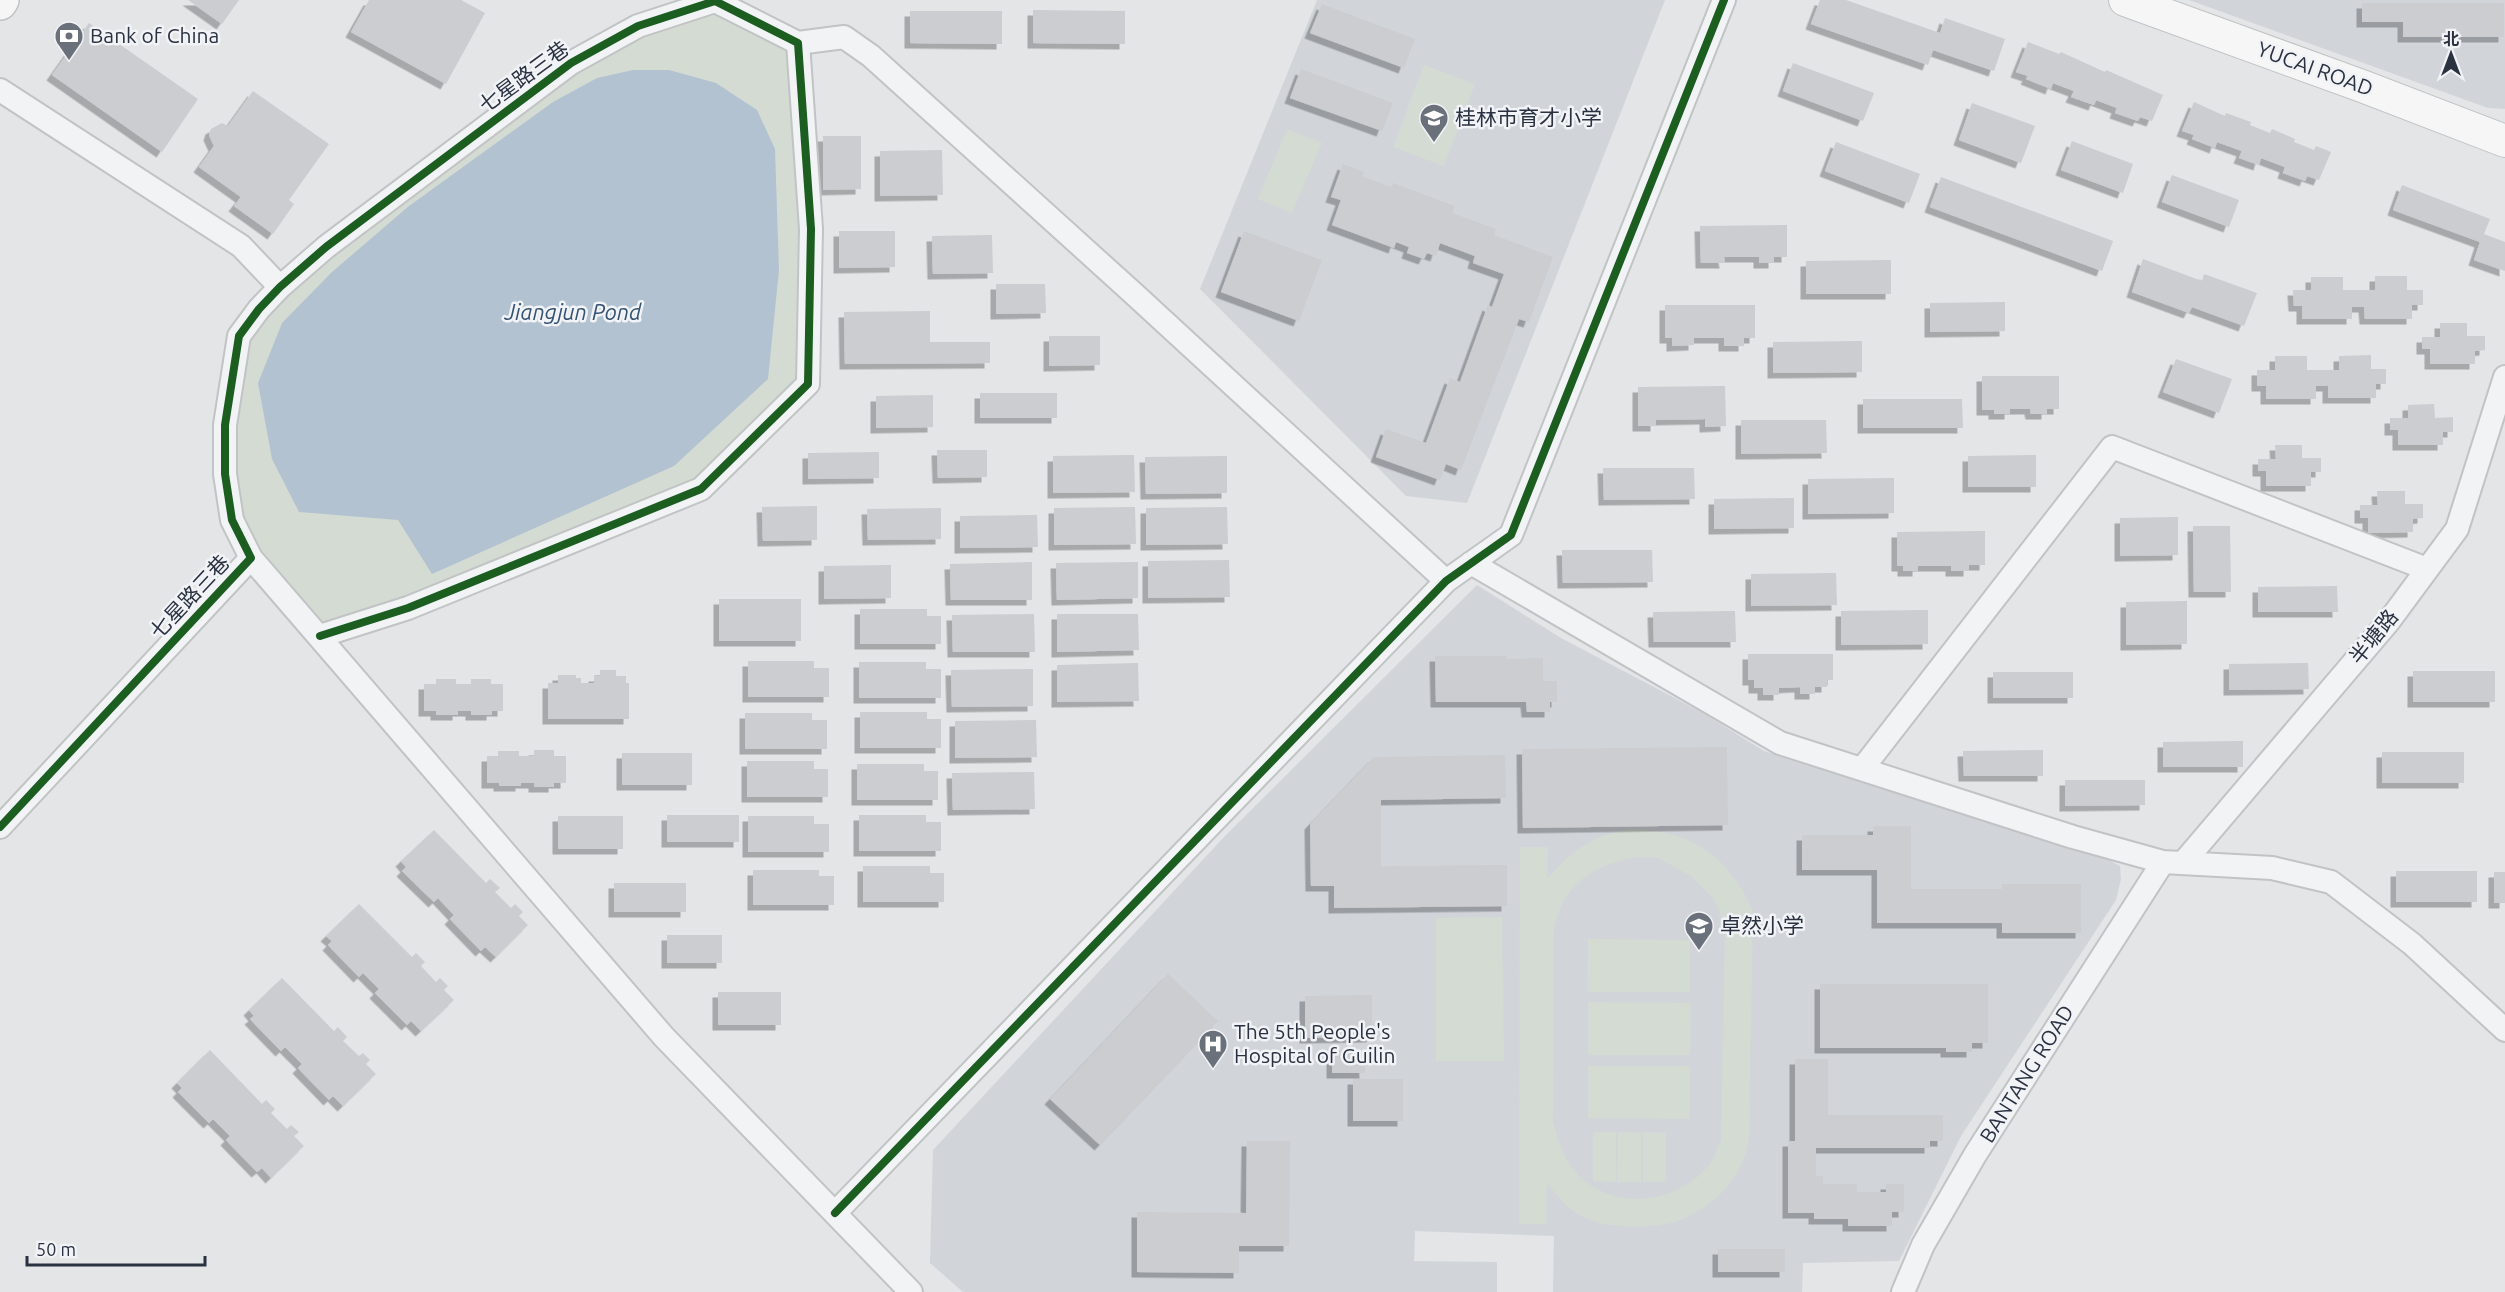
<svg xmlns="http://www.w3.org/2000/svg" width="2505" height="1292" font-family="Ubuntu,'Noto Sans SC',sans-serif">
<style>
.built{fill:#d1d5da}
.green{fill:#d4dbd3;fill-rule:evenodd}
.water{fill:#b2c2d1}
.building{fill:#cbcdd0;filter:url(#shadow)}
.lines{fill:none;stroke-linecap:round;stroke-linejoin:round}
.street-casing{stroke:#c1c3c5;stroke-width:26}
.secondary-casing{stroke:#c1c3c5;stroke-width:34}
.primary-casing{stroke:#c0c2c5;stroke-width:36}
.street{stroke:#f2f3f5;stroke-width:22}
.secondary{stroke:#f6f6f7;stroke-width:32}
.primary{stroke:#f6f6f7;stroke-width:33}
.cycleway-casing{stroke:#f1f3f7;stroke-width:11}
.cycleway{stroke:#1b5e20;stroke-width:8}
.labels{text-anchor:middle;stroke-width:5;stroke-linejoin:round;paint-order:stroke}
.poi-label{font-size:21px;fill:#2a3241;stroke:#f1f3f7;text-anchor:start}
.street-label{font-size:21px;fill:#2a3241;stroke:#f1f3f7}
.water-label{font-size:22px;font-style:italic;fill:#355273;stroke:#f1f3f7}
</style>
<defs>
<filter id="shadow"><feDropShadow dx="-5.5" dy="5.5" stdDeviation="0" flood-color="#0004"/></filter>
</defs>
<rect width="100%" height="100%" fill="#e3e5e7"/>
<path class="built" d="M1317 0H1665L1467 503 1406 496 1200 289Z
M2189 0H2505V109L2488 108Z
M1477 585 1561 638 1703 713 1764 751 2109 860 2120 866 2121 879 2116 900 1961 1136 1899 1261 1803 1263 1802 1292H1553L1554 1236 1415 1231 1414 1261 1497 1262V1292H963L930 1263 933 1150 1225 836Z"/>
<path class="green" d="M715 1 798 43 808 384 701 489 320 636 251 558 225 474V425L259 309 571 63Z
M1424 65 1475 84 1444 166 1393 147Z
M1287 129 1322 143 1292 213 1258 199Z
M1633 829C1692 831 1729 857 1753 911 1752 967 1751 1024 1750 1080 1749 1101 1752 1128 1747 1148 1736 1191 1694 1224 1651 1226 1625 1227 1593 1227 1572 1210 1562 1202 1555 1192 1547 1183V1224H1519L1520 847H1548L1547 879C1573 850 1593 834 1633 829ZM1642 857 1659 858 1691 876 1714 899 1720 913 1725 933 1721 1140C1718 1146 1716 1155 1712 1161 1680 1206 1608 1214 1572 1168 1562 1155 1557 1137 1553 1122L1554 928C1564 881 1598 862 1642 857Z
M1502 917 1504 1061H1436V918Z
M1588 939 1690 940V992H1587Z
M1588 1002 1691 1003 1690 1055H1588Z
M1588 1066H1690V1119L1588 1118Z
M1593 1132H1616V1182L1593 1181Z
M1618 1132 1641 1133V1182H1617Z
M1643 1132 1666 1133V1182H1643Z"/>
<path class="water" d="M633 70H669L716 83 757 110 775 149 779 270 768 379 674 466 432 574 398 520 299 512 272 459 258 383 282 323 332 272 409 206 553 102 597 78Z"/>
<path class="building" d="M188 0H239L222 24Z
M369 0H461L485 13 446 84 351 32Z
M1820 0H1846L1940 33 1945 18 2005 39 1994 71 1933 50 1928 65 1811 24Z
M2362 3H2504V37H2403V22H2362Z
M1322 4 1415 39 1404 68 1310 33Z
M1033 10 1125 11V44L1033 43Z
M910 11H1002V44L910 43Z
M89 23 198 99 162 152 52 75Z
M2028 42 2059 54 2061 52 2105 72 2106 70 2163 95 2152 121 2140 117 2138 121 2115 113 2117 108 2096 100 2094 105 2071 97 2074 91 2053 83 2051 89 2026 79 2028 76 2016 72Z
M1793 63 1874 93 1863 121 1783 91Z
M1301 69 1393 103 1382 131 1290 98Z
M253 91 329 144 289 200 294 204 273 234 234 206 241 197 199 167 214 146 209 135 211 129 222 123 228 126Z
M2194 102 2225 116 2226 113 2251 122 2250 125 2270 133 2272 129 2295 139 2294 142 2314 150 2316 146 2331 152 2319 180 2307 176 2305 181 2283 173 2285 167 2261 158 2259 165 2239 158 2242 151 2217 142 2215 148 2192 139 2194 135 2182 131Z
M1972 103 2035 126 2021 163 1959 140Z
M823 136H861V189L823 190Z
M2072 141 2133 164 2123 193 2061 170Z
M1836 142 1920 174 1909 203 1825 171Z
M942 150 943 195 880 196V151Z
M1343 164 1364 172 1362 176 1391 187 1393 183 1455 206 1452 213 1496 229 1494 235 1553 257 1529 322 1519 319 1461 470 1446 464 1440 480 1376 457 1386 429 1426 443 1450 378 1460 382 1488 305 1492 307 1504 274 1473 263 1475 256 1440 243 1436 256 1427 253 1424 259 1407 253 1409 247 1396 242 1394 248 1332 225 1341 200 1331 197Z
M2172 175 2239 200 2229 227 2162 202Z
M1941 177 2113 241 2102 271 1930 207Z
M2402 185 2490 219 2484 234 2505 242V271L2474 260 2480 242 2393 210Z
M1787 225V257H1774V263H1759V257H1724L1725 263H1701L1700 226Z
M839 231H895V267L839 268Z
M1244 231 1322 260 1299 321 1221 292Z
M992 235 993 273 933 274 932 236Z
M2143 259 2202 281 2204 274 2257 293 2244 326 2192 307 2189 313 2132 292Z
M1891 260V294H1806V261Z
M2375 276H2407V290H2423V305H2412V319H2365L2364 307H2352V319H2302V306H2294L2293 290H2311V277H2343V290H2375Z
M996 284H1045L1046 313 996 314Z
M2005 302V331L1930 332V303Z
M1665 305H1755V338H1744V346H1724V338H1694V345L1672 346V338H1665Z
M930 311V342H990V363L845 364 844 312Z
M2440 323H2467V336H2485V350L2475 351V364H2430V349H2422V337H2440Z
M1049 336H1100V365L1049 366Z
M1862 341V372L1773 373V342Z
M2371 355V369H2386V384H2376V398H2328V386H2316V399H2266V386H2257V370H2275V356H2307V370H2339V356Z
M2176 359 2232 379 2219 413 2163 392Z
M1982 376H2059V409H2047V414H2031L2030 409H2010V414H1994V410H1982Z
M1725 386 1726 426 1705 427V419L1656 420V426H1638V387Z
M980 393H1057V418H980Z
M933 395V427L876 428V396Z
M1863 399H1962L1963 428H1863Z
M2434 404 2435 418 2453 417V432H2443V445H2398V430H2390V418H2408V405Z
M1741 420H1826L1827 453 1741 454Z
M2275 445H2302V458H2321V472H2311V486H2266V471H2258V459H2276Z
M937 450H987V477L938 478Z
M879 452V478L808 479V453Z
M1134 455 1135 492 1053 493V456Z
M2036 455V487H1968V456Z
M1227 456V493L1146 494 1145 457Z
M1603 468H1694L1695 499 1604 500Z
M1894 478V513L1808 514V479Z
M2377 491H2405V504H2423V518L2413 519V532L2368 533V518H2360V505H2378Z
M1794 498V528L1714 529V499Z
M817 506V540L763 541 762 507Z
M1135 507 1136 544 1054 545V508Z
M1227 507 1228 544 1146 545V508Z
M941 508V539L868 540 867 509Z
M1037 515 1038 547 960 548V516Z
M2178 517V555L2120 556V518Z
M2193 526H2230L2231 592H2194Z
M1985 531V565H1969V571H1951V566H1918V571H1903V566H1897V532Z
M1562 550H1652L1653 582 1563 583Z
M1229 560 1230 597 1148 598V561Z
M1032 562V600H951L950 564Z
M1138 562V598L1057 600 1056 563Z
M891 565V598L824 599V566Z
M1836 573 1837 605 1751 606V574Z
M2337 586 2338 612H2258V587Z
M719 599H801V641H719Z
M2187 601V644L2126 645V602Z
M860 609H927V616H941V644H860Z
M1928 610V644L1841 645V611Z
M1735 611 1736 642H1654L1653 612Z
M1034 614 1035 652H953L952 615Z
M1057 614H1138L1139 650 1057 652Z
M1748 654H1833V680H1827V687H1815V694H1800V687L1779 688V695H1763V688H1754V680H1748Z
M1435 656H1506V659L1543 658V681H1557V702H1550V712H1527L1526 702H1436Z
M748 661H814V668H829V697H748Z
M859 662H926V669H941V698H859Z
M1138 663 1139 701 1057 702V665Z
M2308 663 2309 689 2229 690V664Z
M1033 669V706L952 707 951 670Z
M600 670H616V676H626V683H629V719H548V683H558V675H576V678H581V683H594V676H600Z
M2413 671H2495V702H2413Z
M1993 672H2073V698H1993Z
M436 679H456V684H471V679H491V684H503V711H492V715H471V711H458V715H436V711H424V684H436Z
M860 712H927V719H941V748H860Z
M745 713H812V720H827V749H745Z
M1036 720 1037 757 955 758V721Z
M2243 741V767H2163V742Z
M1727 747 1728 825 1523 828 1522 749Z
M534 750H554V756H566V783H554V787H534V783H521V786H499V783H487V756H498V751H519V756H534Z
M2043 750V776H1964L1963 751Z
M2382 752H2464V783H2382Z
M622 753H692V785H622Z
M1505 755 1506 798 1381 800V866L1507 865V906L1334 908V886H1311L1310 824 1374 757Z
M747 761H814V769H828V797H747Z
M857 764H924V771H938V800H857Z
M1034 772 1035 809 953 810 952 773Z
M2065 780H2145V805L2065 806Z
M667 815H739V842H667Z
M859 815H926V822H941V851H859Z
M558 816H623V849H558Z
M748 816H814V824H829V852H748Z
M1873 826H1911V889H2002V884H2081V933H2002V923H1877V870H1802V835H1873Z
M434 830 486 883 490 879 500 888 495 892 511 908 515 904 523 912 519 916 528 925 496 957 485 947 481 951 450 919 454 915 438 898 434 902 402 871 406 867 401 861Z
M863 866H930V873H944V902H863Z
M753 870H819V876H834V905H753Z
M2396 871H2477V902H2396Z
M2494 872H2505V903H2494Z
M614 883H686V912H614Z
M359 904 412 957 416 953 425 962 421 966 436 982 440 978 448 986 444 990 454 1000 421 1031 411 1021 407 1025 375 993 379 989 363 973 359 977 328 945 332 941 326 936Z
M667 935H722V963H667Z
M1168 974 1218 1021 1100 1145 1050 1099Z
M282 978 334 1031 338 1027 347 1037 343 1041 359 1056 363 1053 370 1060 366 1064 376 1074 343 1106 333 1096 329 1100 298 1068 302 1064 285 1047 281 1051 250 1019 254 1016 249 1010Z
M1820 984H1988V1043H1972V1052H1946V1048H1820Z
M718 992H781V1025H718Z
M1372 995V1037L1305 1038V996Z
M210 1050 262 1104 266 1100 275 1109 271 1113 287 1129 291 1125 299 1132 294 1136 304 1146 271 1178 262 1168 257 1172 226 1140 230 1136 213 1119 209 1123 178 1092 182 1088 177 1083Z
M1332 1051H1364L1365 1073H1332Z
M1795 1059H1828V1115H1943V1141H1930V1148H1816V1176H1823V1184H1857V1192H1886V1184H1904V1212H1892V1226H1848V1219H1814V1213H1788V1141H1795Z
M1353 1079H1403V1121H1353Z
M1247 1141H1290L1289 1246H1239V1273L1137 1272V1212L1246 1213Z
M1718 1249H1785V1272H1718Z"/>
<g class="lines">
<g class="street-casing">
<path id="street" d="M798 43 844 37 871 56 1133 293 1446 581
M0 90 241 246 280 287
M251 558 664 1037 911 1292
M1471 563 1780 743 2073 837 2163 862 2272 868 2331 882 2412 944 2505 1030
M1862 769 2112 447 2427 569
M0 827 251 558 232 520 225 474V425L239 336 259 309 280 287 326 247 571 63 638 26 715 1 798 43 811 229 808 384 701 489 408 608 320 636
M2183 863 2389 621 2457 529 2505 377
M835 1213 1446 581 1511 535 1724 0
M1903 1292 1923 1245 1975 1155 2163 862"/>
</g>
<g class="secondary-casing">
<path id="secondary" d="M2125 0 2362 86 2505 141"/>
</g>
<g class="primary-casing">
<path id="primary" d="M0 3 2 0"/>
</g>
<use href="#street" class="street"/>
<use href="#secondary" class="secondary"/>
<use href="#primary" class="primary"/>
<g class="cycleway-casing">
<path id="cycleway" d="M0 827 251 558 232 520 225 474V425L239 336 259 309 280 287 326 247 571 63 638 26 715 1 798 43 811 229 808 384 701 489 408 608 320 636
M835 1213 1446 581 1511 535 1724 0"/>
</g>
<use href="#cycleway" class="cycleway"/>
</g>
<defs>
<g id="bank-pin" transform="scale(1.5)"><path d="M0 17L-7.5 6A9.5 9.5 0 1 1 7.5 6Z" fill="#6b717b" stroke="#f1f3f7"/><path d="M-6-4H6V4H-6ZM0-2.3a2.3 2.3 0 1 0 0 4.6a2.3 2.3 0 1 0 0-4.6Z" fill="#fff"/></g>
<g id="school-pin" transform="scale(1.5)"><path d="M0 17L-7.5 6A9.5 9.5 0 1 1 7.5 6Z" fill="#6b717b" stroke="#f1f3f7"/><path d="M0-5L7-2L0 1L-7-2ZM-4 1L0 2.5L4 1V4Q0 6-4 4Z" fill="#fff"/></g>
<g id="hospital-pin" transform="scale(1.5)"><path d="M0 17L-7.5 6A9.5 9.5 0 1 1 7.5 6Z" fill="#6b717b" stroke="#f1f3f7"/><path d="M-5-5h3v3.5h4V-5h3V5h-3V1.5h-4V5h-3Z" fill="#fff"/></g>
</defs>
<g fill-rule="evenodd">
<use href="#bank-pin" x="69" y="36"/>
<use href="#school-pin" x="1434" y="118"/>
<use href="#school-pin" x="1699" y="926"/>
<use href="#hospital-pin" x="1213" y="1044"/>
</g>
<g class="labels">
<g class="poi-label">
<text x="90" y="43">Bank of China</text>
<text x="1455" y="125">桂林市育才小学</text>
<text x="1720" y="933">卓然小学</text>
<text x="1234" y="1039">The 5th People's<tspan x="1234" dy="24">Hospital of Guilin</tspan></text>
</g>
<g class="street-label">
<text transform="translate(2315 69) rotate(20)" y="7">YUCAI ROAD</text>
<text transform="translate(524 77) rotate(-36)" y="7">七星路三巷</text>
<text transform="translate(190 597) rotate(-47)" y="7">七星路三巷</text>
<text transform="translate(2374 637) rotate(-51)" y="7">半塘路</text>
<text transform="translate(2027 1074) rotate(-58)" y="7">BANTANG ROAD</text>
</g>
<g class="water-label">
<text x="573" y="320">Jiangjun Pond</text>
</g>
</g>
<g transform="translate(2451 54)" stroke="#f1f3f7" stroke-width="4.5" paint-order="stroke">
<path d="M0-4.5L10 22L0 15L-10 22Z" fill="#2a3241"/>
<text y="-9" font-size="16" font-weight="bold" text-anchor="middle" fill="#2a3241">北</text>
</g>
<path d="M27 1256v9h178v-9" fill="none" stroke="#2a3241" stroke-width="3"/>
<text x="36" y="1256" font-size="18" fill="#2a3241" stroke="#f1f3f7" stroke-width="4.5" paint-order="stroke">50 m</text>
</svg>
